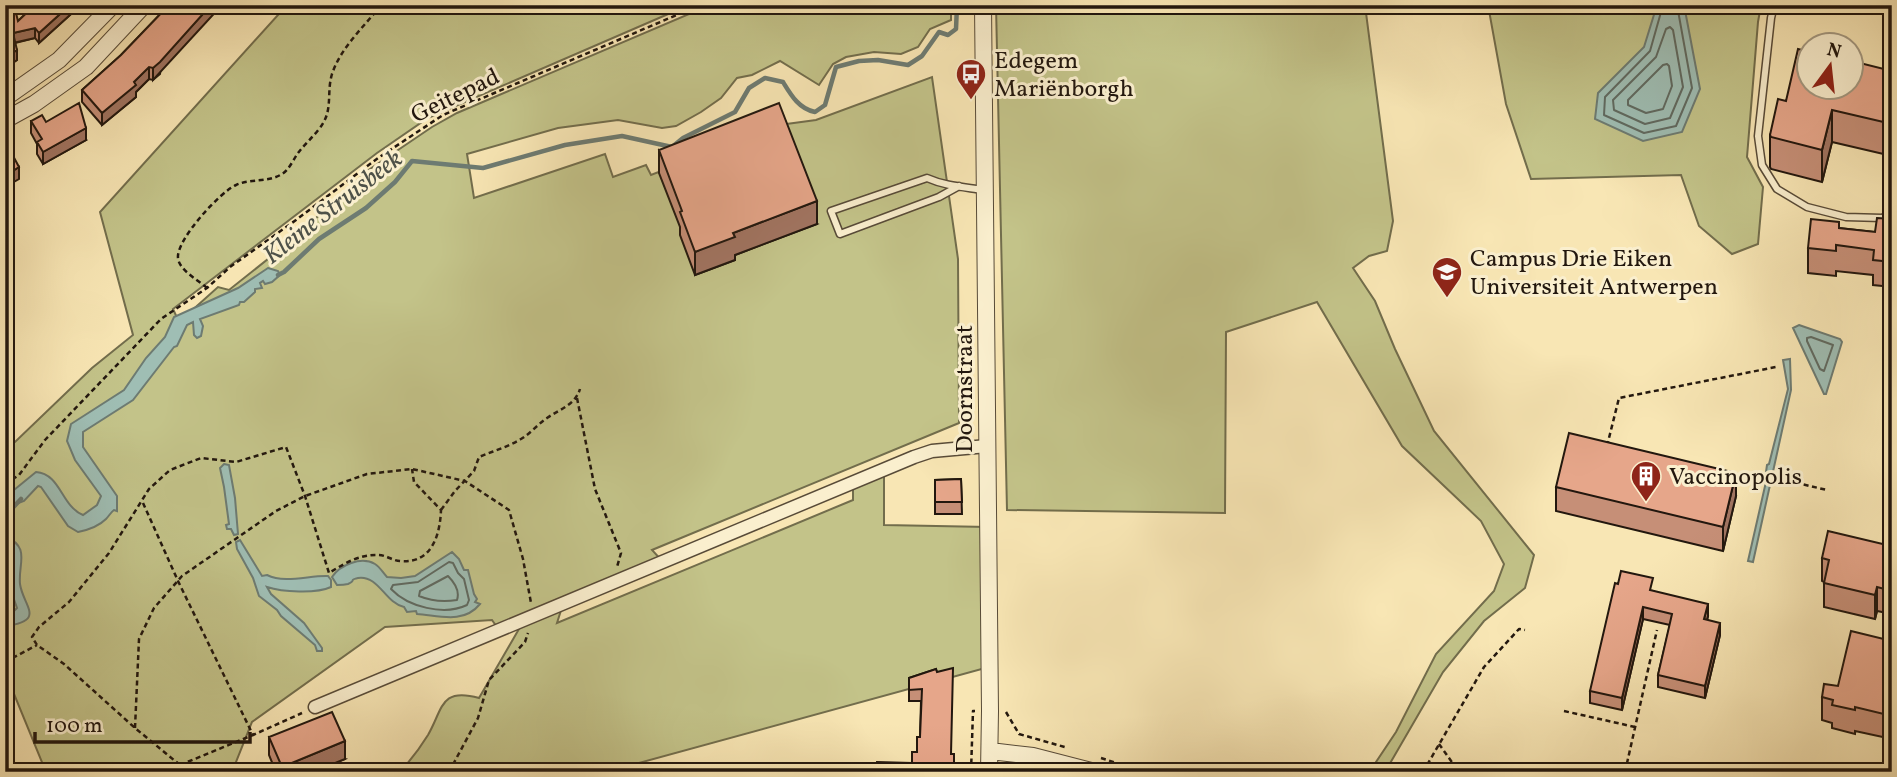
<svg xmlns="http://www.w3.org/2000/svg" width="1897" height="777" font-family="Vollkorn,serif">
<style>
.green{fill:#c3c389;stroke:#726d4c;stroke-width:2}
.water{fill:#9fbeb4;stroke:#6d7b72;stroke-width:2}
.lines{fill:none;stroke-linecap:round;stroke-linejoin:round}
.shore{stroke:#606a61;stroke-width:2}
.stream{stroke:#6d7b72;stroke-width:4.5}
.service-casing{stroke:#584b38;stroke-width:9}
.minor-casing{stroke:#584b38;stroke-width:15}
.tertiary-casing{stroke:#584b38;stroke-width:18}
.path{stroke:#22170e;stroke-width:2.5;stroke-dasharray:5 3.5;stroke-linecap:butt}
.service{stroke:#faefce;stroke-width:6}
.minor{stroke:#faefce;stroke-width:12}
.tertiary{stroke:#faefce;stroke-width:16}
.wall{fill:#c68f77;stroke:#22170e;stroke-width:2}
.shaded-wall{fill:#a17461;stroke:#22170e;stroke-width:2}
.building{fill:#e6a68a;stroke:#22170e;stroke-width:2}
.labels{text-anchor:middle;stroke-width:6;stroke-linejoin:round;paint-order:stroke}
.poi-label{font-size:24px;fill:#22170e;stroke:#faefce;text-anchor:start}
.street-label{font-size:24px;fill:#22170e;stroke:#faefce}
.water-label{font-size:26px;font-style:italic;fill:#4e5148;stroke:#faefce}
</style>
<rect width="100%" height="100%" fill="#f8e6b4"/>
<filter id="stains"><feTurbulence type="fractalNoise" baseFrequency=".00286" numOctaves="4"/><feColorMatrix values="0 0 0 0 .2 0 0 0 0 .09 0 0 0 0 .02 0 0 0 .5 -.17"/></filter>
<radialGradient id="worn" r=".72"><stop offset=".6" stop-color="#630" stop-opacity="0"/><stop offset="1" stop-color="#630" stop-opacity=".3"/></radialGradient>
<path class="green" d="M287 5H689L428 118 377 153 173 309 179 322 218 287 229 290 278 251 340 197 367 171 432 127 457 113 710 5H951V20L930 29 918 47 901 54 874 52 846 57 833 64 819 85 780 61 752 75 737 78 721 98 701 112 676 126 662 128 618 120 558 128 467 154 474 198 605 154 613 177 646 165 651 175 779 125 816 120 932 77 958 259 959 423 652 550 663 562 563 604 557 623 853 500V482L884 469V525L988 527 989 667 606 772H400C410 761 420 748 428 735 443 709 440 687 479 698L523 622 499 630 492 620 385 627 252 722 232 772H46L5 672V447L15 442 92 368 133 335 100 212Z
M996 5H1365L1393 221 1387 251 1369 256 1353 268 1375 301 1395 349 1434 431 1534 555 1525 588 1484 621 1443 672 1385 772 1370 771 1396 732 1436 654 1494 591 1504 564 1481 521 1402 446 1317 302 1226 332 1225 513 1007 510Z
M1488 5H1761L1758 22 1747 157 1763 187 1758 244 1732 254 1699 226 1681 175 1531 179 1506 104Z"/>
<path class="water" d="M1657 5H1684L1700 89 1682 132 1643 141 1595 119 1598 93 1644 47Z
M268 268 278 271 280 275 272 282 265 284 263 281 260 283 262 288 255 289V292L244 302H240L239 305 200 319 203 326 201 336 197 338 194 335 193 322 187 325 177 346 174 347 133 400 83 432V447L117 496V511L114 510C111 512 109 516 106 519 99 526 88 530 78 532L68 526 41 487 38 486 24 501 5 508V495L14 490 36 472C61 474 61 506 83 515L97 505 101 496 75 460 67 441 71 424 124 390 146 358 165 337 174 317 238 288Z
M1799 325 1840 339 1842 342 1826 394H1824L1793 328Z
M1790 359 1791 390 1753 562 1748 561 1768 473 1766 472 1767 465 1769 464 1788 389 1783 360Z
M224 464 229 465 235 498 238 534 234 535 231 529H227L226 525 229 524 224 487 220 468Z
M5 536C31 548 18 562 20 584 23 606 47 621 5 626V612L14 611 17 608 10 588 8 578 9 555 5 553Z
M240 540 262 576 267 575C285 584 310 575 328 576L331 580V587C316 594 282 592 267 587L271 594 304 623 322 648V651H317L315 645 281 616 277 610 259 596 253 578 237 549 236 542Z
M452 552 459 559 464 570H468L474 594 477 599 475 602 480 604C463 625 437 615 417 614L416 611 407 612 404 607C385 603 379 575 358 578 348 580 357 580 348 584 344 585 340 585 337 585L332 577C340 565 361 556 375 564 380 567 383 573 387 577L401 578 415 576Z"/>
<g class="lines">
<path class="shore" d="M1663 5 1650 51 1605 97 1604 115 1644 133 1676 126 1692 88 1677 5
M1670 27 1673 30 1683 87 1670 118 1645 124 1614 110 1613 100 1656 57 1666 29Z
M1667 64 1669 66 1672 86 1663 109 1646 113 1628 105V100L1663 65Z
M1811 337 1833 345 1824 371 1820 369 1807 341V338Z
M449 562 453 563 458 573 464 579 469 600 467 605C444 616 408 607 391 589L393 585 418 582Z
M448 576C454 582 460 591 457 600 445 602 431 601 419 596L420 591Z"/>
<path class="stream" d="M278 275 284 272 319 239 366 208 395 182 412 161 483 168 565 145 622 136 672 147 683 138 735 112 749 88 765 78 783 82C791 95 799 109 815 112L825 105 836 67 859 61 878 60 908 65 922 56 939 32 948 35 956 29 957 5
M5 516 21 499"/>
<g class="service-casing">
<path id="service" d="M1774 5 1771 18 1758 136 1762 165 1777 189 1807 207 1846 217 1882 218 1892 214
M959 186 939 197 840 234 831 211 927 178C945 186 964 187 983 190"/>
</g>
<g class="minor-casing">
<path id="minor" d="M315 707 914 457 932 451 987 446"/>
</g>
<g class="tertiary-casing">
<path id="tertiary" d="M983 5 990 711 989 772
M5 98 59 60 113 5
M5 120 34 104 86 67 144 5
M990 751 1033 756 1095 772"/>
</g>
<path class="path" d="M207 288C198 280 179 270 178 258 176 240 220 192 236 185 251 178 268 183 282 174 289 170 293 160 298 153 304 145 312 138 319 129 334 111 326 94 332 74 341 47 364 27 381 5
M577 398 595 489 621 553 617 567
M1607 446 1619 398 1776 367
M1754 473 1827 490
M5 484 19 475 45 440 161 319 207 288 230 267 296 220 378 158 443 115 700 5
M143 503 178 581 253 735 302 713
M441 510 455 491 474 471 479 457C493 451 508 447 521 439 531 433 538 424 547 418 560 409 575 405 580 389
M5 662 37 645
M1564 711 1635 727
M1006 712 1019 734 1068 748
M135 728 139 639 154 608 182 576 276 511 305 496 367 474 412 469 465 481 509 510 523 559 531 603
M1439 744 1459 772
M1101 758 1145 772
M180 765 135 728 64 664 37 645 32 637 39 627 69 602 109 553 149 489 170 470 201 458 236 462 286 447 305 496 329 573C345 563 360 554 379 555 386 555 393 561 400 561 432 564 440 535 441 510L414 482 412 469
M180 765 253 735
M449 772 478 718 489 680 525 642 528 633
M971 772 973 711H975
M1423 772 1484 667 1519 629 1525 630
M1625 772 1657 630"/>
<use href="#service" class="service"/>
<use href="#minor" class="minor"/>
<use href="#tertiary" class="tertiary"/>
</g>
<path class="wall" d="M5 5 18 21 35 5H81L39 43 35 38 15 43 17 60 5 68Z
M169 5 160 74 153 80 149 79 136 92V97L102 125 82 102V90L121 55Z
M1892 71V156L1832 142 1822 182 1771 169 1770 167V135L1786 101Z
M31 121 46 122 86 140 43 164 37 154V144L31 133Z
M659 150 817 224 735 255V260L695 275 680 235V227L659 173Z
M1892 219V287L1873 285V275L1836 271V276L1808 273V248L1839 228 1875 232Z
M961 479 962 514H935V480Z
M1556 487 1736 496 1723 551 1556 511Z
M1887 554 1892 555V614L1877 611 1875 619 1824 607V582L1822 581V558Z
M1653 591 1708 616 1707 620 1720 635 1705 698 1658 687V675L1670 625 1643 619 1622 710 1590 703V691Z
M1892 641V739L1855 731V734L1832 728V723L1822 720V697L1838 686Z
M936 669 951 754 912 763 917 752 920 737 921 701H909V678Z
M269 737 345 759 313 772H276L269 755Z"/>
<path class="shaded-wall" d="M70 5H81L39 43V33Z
M211 5H222L153 80V68Z
M35 28V38L13 43V33Z
M17 50V60L5 68V58Z
M149 67V79L136 92V97L102 125V113Z
M1832 110V142L1822 182V150Z
M86 128V140L43 164V152Z
M19 167V179L5 187V176Z
M817 201V224L735 255V260L695 275V252L733 233Z
M1736 473V496L1723 551V527Z
M1877 587V611L1875 619V595Z
M1708 604V616L1704 631V619Z
M1643 607V619L1622 710V698Z
M1720 623V635L1705 698V686Z
M345 741V759L313 772H282V767Z"/>
<path class="building" d="M5 5H14L18 21 35 5H70L39 33 35 28 13 33 17 50 5 58Z
M169 5H211L160 62 153 68 149 67 134 82 136 85 102 113 82 90 121 55Z
M1798 49 1810 52V88H1852V61L1892 71V124L1832 110 1822 150 1771 137 1770 135 1778 99 1786 101Z
M79 103 86 128 43 152 37 142 42 139 31 121 42 115 46 122Z
M779 103 817 201 733 233 735 237 695 252 680 212 682 211 659 150Z
M5 141 19 167 5 176Z
M1877 218 1892 219V262L1873 260 1874 250 1836 245V251L1808 248 1811 219 1839 222V228L1875 232Z
M1569 433 1736 473 1723 527 1556 487Z
M961 479 962 502H935V480Z
M1828 531 1887 545 1886 554 1892 555V591L1877 587 1875 595 1824 583 1829 560 1822 558Z
M1621 571 1653 578 1650 590 1708 604 1704 619 1720 623 1705 686 1658 675 1672 614 1643 607 1622 698 1590 691 1615 583 1618 584Z
M1851 631 1892 641V716L1855 707V710L1832 705 1833 700 1822 697 1824 684 1838 686Z
M953 668 951 754H954V772H876L877 762 912 763V752H917V737H920L922 689 909 690V678L936 669 937 672Z
M332 712 345 741 282 767 269 737Z
M807 767 869 768V772H807Z"/>
<defs>
<g id="bus-pin" transform="scale(1.575)"><path d="M0 17L-7.5 6A9.5 9.5 0 1 1 7.5 6Z" fill="#8f2418" stroke="#faefce"/><path d="M-5-6H5V4H4V6H2V4H-2V6H-4V4H-5ZM-3.5-4V0h7V-4ZM-3.5 1.2v1.5H-2V1.2ZM2 1.2v1.5H3.5V1.2Z" fill="#fff"/></g>
<g id="university-pin" transform="scale(1.575)"><path d="M0 17L-7.5 6A9.5 9.5 0 1 1 7.5 6Z" fill="#8f2418" stroke="#faefce"/><path d="M0-5L7-2L0 1L-7-2ZM-4 1L0 2.5L4 1V4Q0 6-4 4Z" fill="#fff"/></g>
<g id="building-pin" transform="scale(1.575)"><path d="M0 17L-7.5 6A9.5 9.5 0 1 1 7.5 6Z" fill="#8f2418" stroke="#faefce"/><path d="M-4-6H4V6H1V3H-1V6H-4ZM-2.5-4.3h1.7v1.8h-1.7ZM.8-4.3h1.7v1.8H.8ZM-2.5-1h1.7V.8h-1.7ZM.8-1h1.7V.8H.8Z" fill="#fff"/></g>
</defs>
<g fill-rule="evenodd">
<use href="#bus-pin" x="971" y="74"/>
<use href="#university-pin" x="1447" y="272"/>
<use href="#building-pin" x="1646" y="476"/>
</g>
<g class="labels">
<g class="poi-label">
<text x="994" y="68">Edegem<tspan x="994" dy="28">Mariënborgh</tspan></text>
<text x="1470" y="266">Campus Drie Eiken<tspan x="1470" dy="28">Universiteit Antwerpen</tspan></text>
<text x="1669" y="484">Vaccinopolis</text>
</g>
<g class="street-label">
<text transform="translate(455 95) rotate(-26)" y="8">Geitepad</text>
<text transform="translate(964 389) rotate(-90)" y="8">Doornstraat</text>
</g>
<g class="water-label">
<text transform="translate(332 206) rotate(-38)" y="9">Kleine Struisbeek</text>
</g>
</g>
<rect width="1897" height="777" fill="none" stroke="#f8e6b4" stroke-width="28"/>
<rect x="7" y="7" width="1883" height="763" fill="none" stroke="#22170e" stroke-width="3.5"/>
<rect x="14" y="14" width="1869" height="749" fill="none" stroke="#22170e" stroke-width="2"/>
<g transform="translate(1830 66) rotate(15)"><circle r="33" fill="#faefce" stroke="#a49981" stroke-width="2"/>
<path d="M0-5L12 26L0 18L-12 26Z" fill="#8f2418"/>
<text y="-10" font-size="19" font-weight="bold" text-anchor="middle" fill="#22170e">N</text>
</g>
<path d="M35 732v10h215v-10" fill="none" stroke="#22170e" stroke-width="3.5"/>
<text x="46" y="732" font-size="21" fill="#22170e" stroke="#faefce" stroke-width="5" paint-order="stroke">100 m</text>
<rect width="100%" height="100%" filter="url(#stains)"/>
<rect width="100%" height="100%" fill="url(#worn)"/>
</svg>
